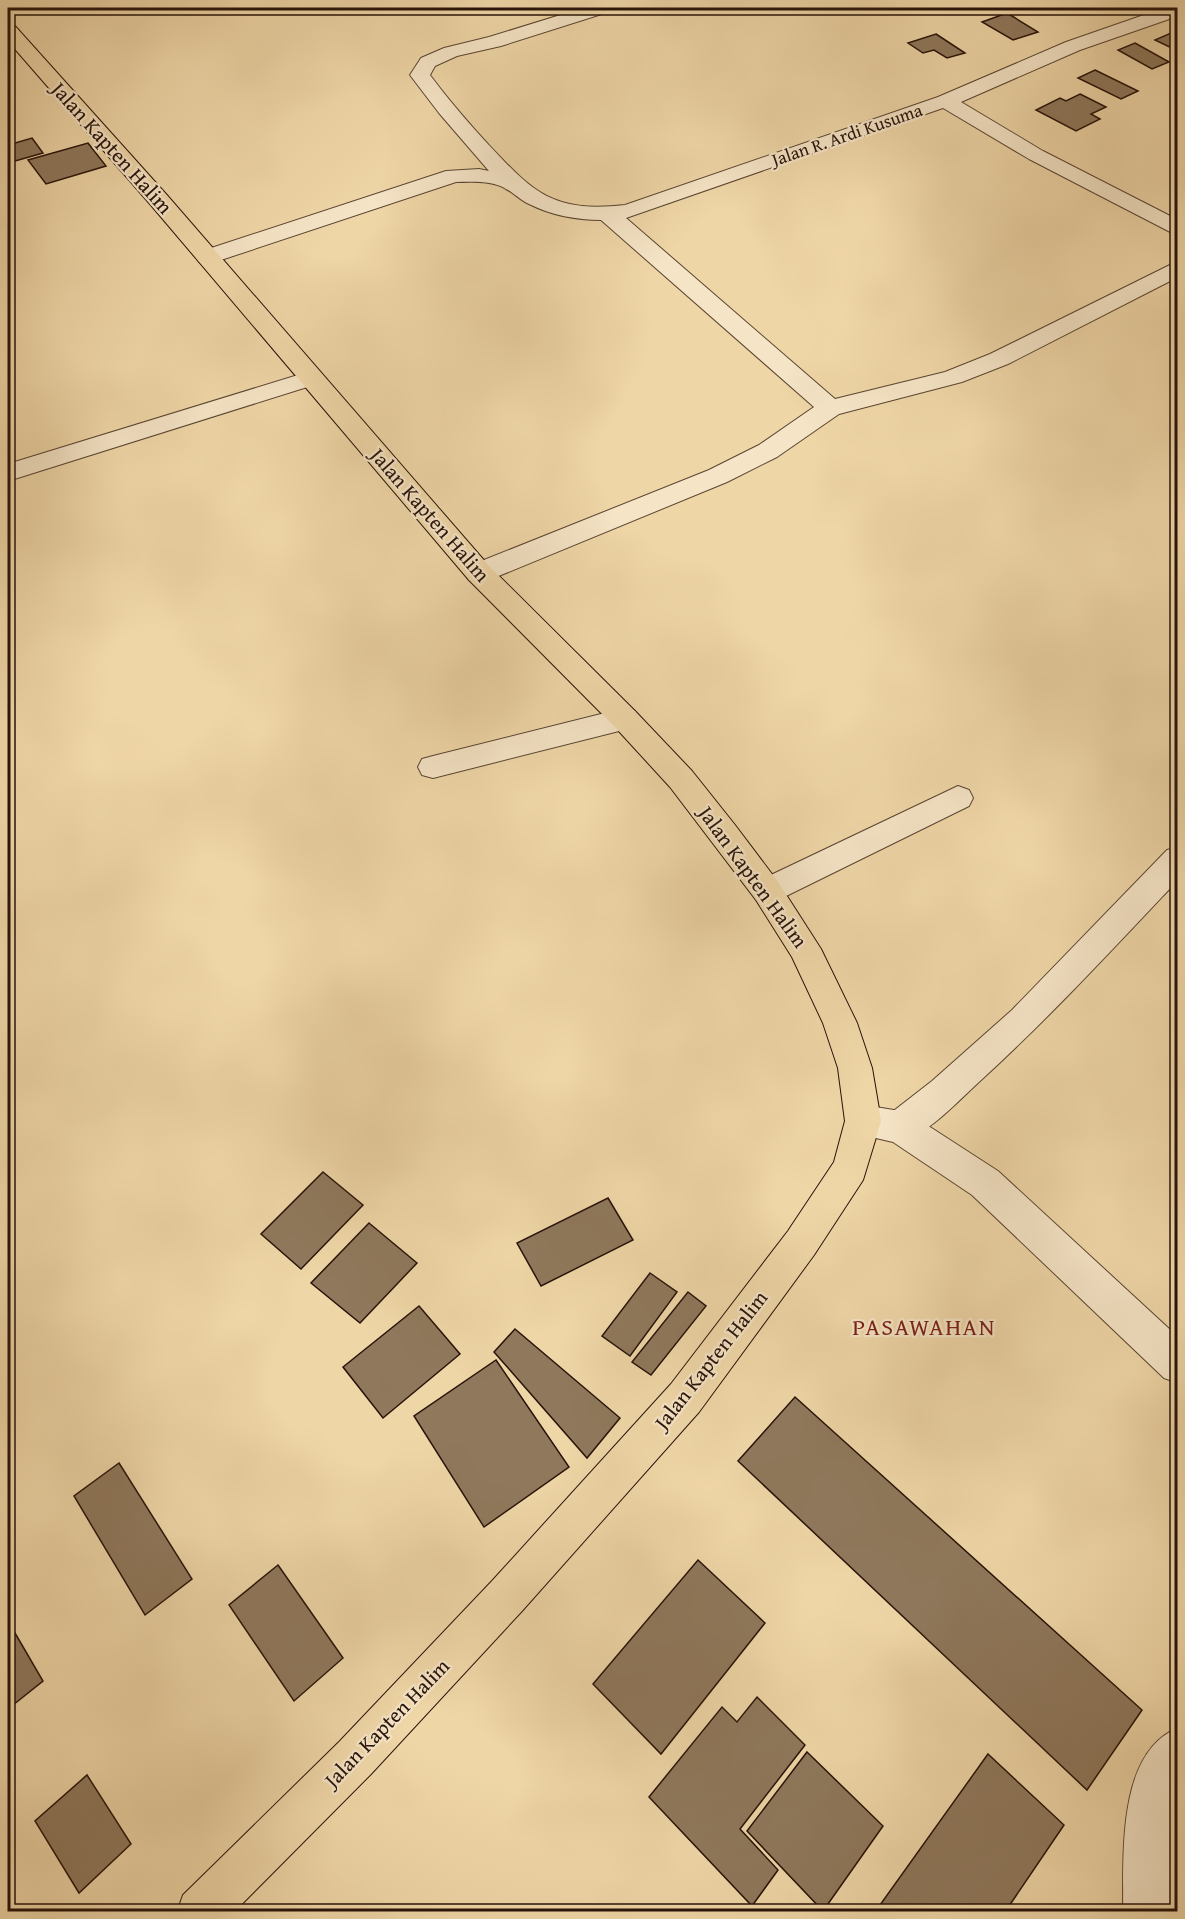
<svg xmlns="http://www.w3.org/2000/svg" width="1185" height="1919" font-family="'Gentium Book Plus',serif">
<style>
.building{fill:#8f785c;stroke:#27130a;stroke-width:1.5}
.lines{fill:none;stroke-linecap:round;stroke-linejoin:round}
.minor-casing{stroke:#594431;stroke-width:2}
.tertiary-casing{stroke:#594431;stroke-width:2}
.primary-casing{stroke:#27130a;stroke-width:2}
.minor{fill:#f5e4c6;fill-rule:evenodd}
.tertiary{fill:#f5e4c6;fill-rule:evenodd}
.primary{fill:#efd6a7;fill-rule:evenodd}
.labels{text-anchor:middle;stroke-width:4.5;stroke-linejoin:round;paint-order:stroke}
.far-street-label{font-size:18px;fill:#27130a;stroke:#f5e4c6}
.street-label{font-size:21px;fill:#27130a;stroke:#f5e4c6}
.quarter-label{font-size:24px;letter-spacing:1.5px;fill:#7a1f14;stroke:#f5e4c6}
</style>
<rect width="100%" height="100%" fill="#efd6a7"/>
<filter id="stains"><feTurbulence type="fractalNoise" baseFrequency=".00333" numOctaves="4"/><feColorMatrix values="0 0 0 0 .2 0 0 0 0 .09 0 0 0 0 .02 0 0 0 .5 -.17"/></filter>
<radialGradient id="worn" r=".72"><stop offset=".6" stop-color="#630" stop-opacity="0"/><stop offset="1" stop-color="#630" stop-opacity=".3"/></radialGradient>
<path class="building" d="M1007 13 1038 32 1013 40 982 22Z
M1171 33 1178 36V51L1155 40Z
M936 34 965 53 947 58 934 50 923 53 908 43Z
M1135 43 1169 62 1152 69 1118 50Z
M1095 70 1138 91 1121 99 1078 78Z
M1080 94 1106 107 1091 114 1100 119 1076 131 1036 110 1060 98 1066 101Z
M32 138 43 153 8 163V145Z
M88 143 106 166 46 184 28 160Z
M323 1172 363 1205 301 1269 261 1234Z
M608 1198 633 1240 541 1286 517 1243Z
M369 1223 417 1263 360 1323 311 1283Z
M650 1273 677 1292 630 1356 602 1336Z
M688 1292 706 1306 651 1375 632 1362Z
M419 1306 460 1354 383 1418 343 1367Z
M515 1329 620 1418 587 1458 494 1352Z
M496 1360 569 1467 484 1527 414 1416Z
M795 1397 1142 1710 1087 1790 738 1461Z
M119 1463 192 1579 145 1615 74 1496Z
M698 1560 765 1623 661 1754 593 1684Z
M278 1565 343 1658 294 1701 229 1605Z
M8 1621 43 1681 8 1709Z
M757 1697 805 1745 740 1829 778 1870 752 1906 649 1797 722 1707 737 1722Z
M807 1752 883 1826 823 1911 747 1831Z
M988 1754 1064 1825 1005 1912H875Z
M87 1775 131 1844 79 1893 35 1821Z"/>
<g class="lines">
<g class="minor-casing">
<path id="minor" d="M583 8H610L608 12 501 46 457 56 435 66 430 75C447 98 467 121 486 142 533 192 551 213 625 205L938 97 1066 42 1164 8H1178V16L1080 50 961 102 1043 151 1178 220V236L1029 159 943 108 626 218 835 399 945 372 990 354 1178 261V277L1008 364 962 382 839 414 777 457 727 482 489 580 479 582 469 580 465 573 469 566 709 470 759 445 814 407 601 220C577 220 551 215 529 204 520 200 514 193 506 189 492 180 472 182 456 182L215 262 207 264 199 262 196 257 199 252 446 171 479 169 489 171 439 113 410 75 421 58 444 48 489 37Z
M311 371 320 373 323 378 320 383 8 481V464Z
M625 708 635 711 640 719 635 727 433 778 422 775 418 767 422 759 433 756Z
M958 786 969 790 973 798 969 806 778 900 767 904 756 900 751 891 756 882Z
M1178 847V880C1113 949 1049 1018 979 1082 956 1103 930 1132 900 1143L887 1138 882 1127 887 1116 932 1081 1012 1010 1167 850Z
M1178 1728V1793L1170 1821 1171 1912H1123C1124 1857 1116 1753 1178 1728Z"/>
</g>
<g class="tertiary-casing">
<path id="tertiary" d="M863 1105 900 1111 913 1116 998 1171 1178 1337V1383L1164 1378 972 1195 893 1142 850 1132 845 1121 850 1110Z"/>
</g>
<g class="primary-casing">
<path id="primary" d="M8 24 15 26 166 194 489 566 635 711 692 771 735 825 778 882 821 949 857 1023 872 1068 881 1121 863 1180 814 1255 699 1412 522 1611 371 1774 234 1912H177L183 1895 339 1742 492 1581 671 1384 788 1231 834 1162 845 1121 838 1068 823 1023 792 957 756 900 670 787 615 727 469 580 150 204 8 41Z"/>
</g>
<use href="#minor" class="minor"/>
<use href="#tertiary" class="tertiary"/>
<use href="#primary" class="primary"/>
</g>
<g class="labels">
<g class="far-street-label">
<text transform="translate(847 135) rotate(-19)" y="6">Jalan R. Ardi Kusuma</text>
</g>
<g class="street-label">
<text transform="translate(112 148) rotate(48)" y="7">Jalan Kapten Halim</text>
<text transform="translate(430 515) rotate(49)" y="7">Jalan Kapten Halim</text>
<text transform="translate(753 877) rotate(54)" y="7">Jalan Kapten Halim</text>
<text transform="translate(711 1360) rotate(-52)" y="7">Jalan Kapten Halim</text>
<text transform="translate(387 1723) rotate(-46)" y="7">Jalan Kapten Halim</text>
</g>
<g class="quarter-label">
<text x="924" y="1335">PASAWAHAN</text>
</g>
</g>
<rect width="1185" height="1919" fill="none" stroke="#efd6a7" stroke-width="30"/>
<rect x="9" y="9" width="1167" height="1901" fill="none" stroke="#27130a" stroke-width="3"/>
<rect x="15" y="15" width="1155" height="1889" fill="none" stroke="#27130a" stroke-width="1.5"/>
<rect width="100%" height="100%" filter="url(#stains)"/>
<rect width="100%" height="100%" fill="url(#worn)"/>
</svg>
